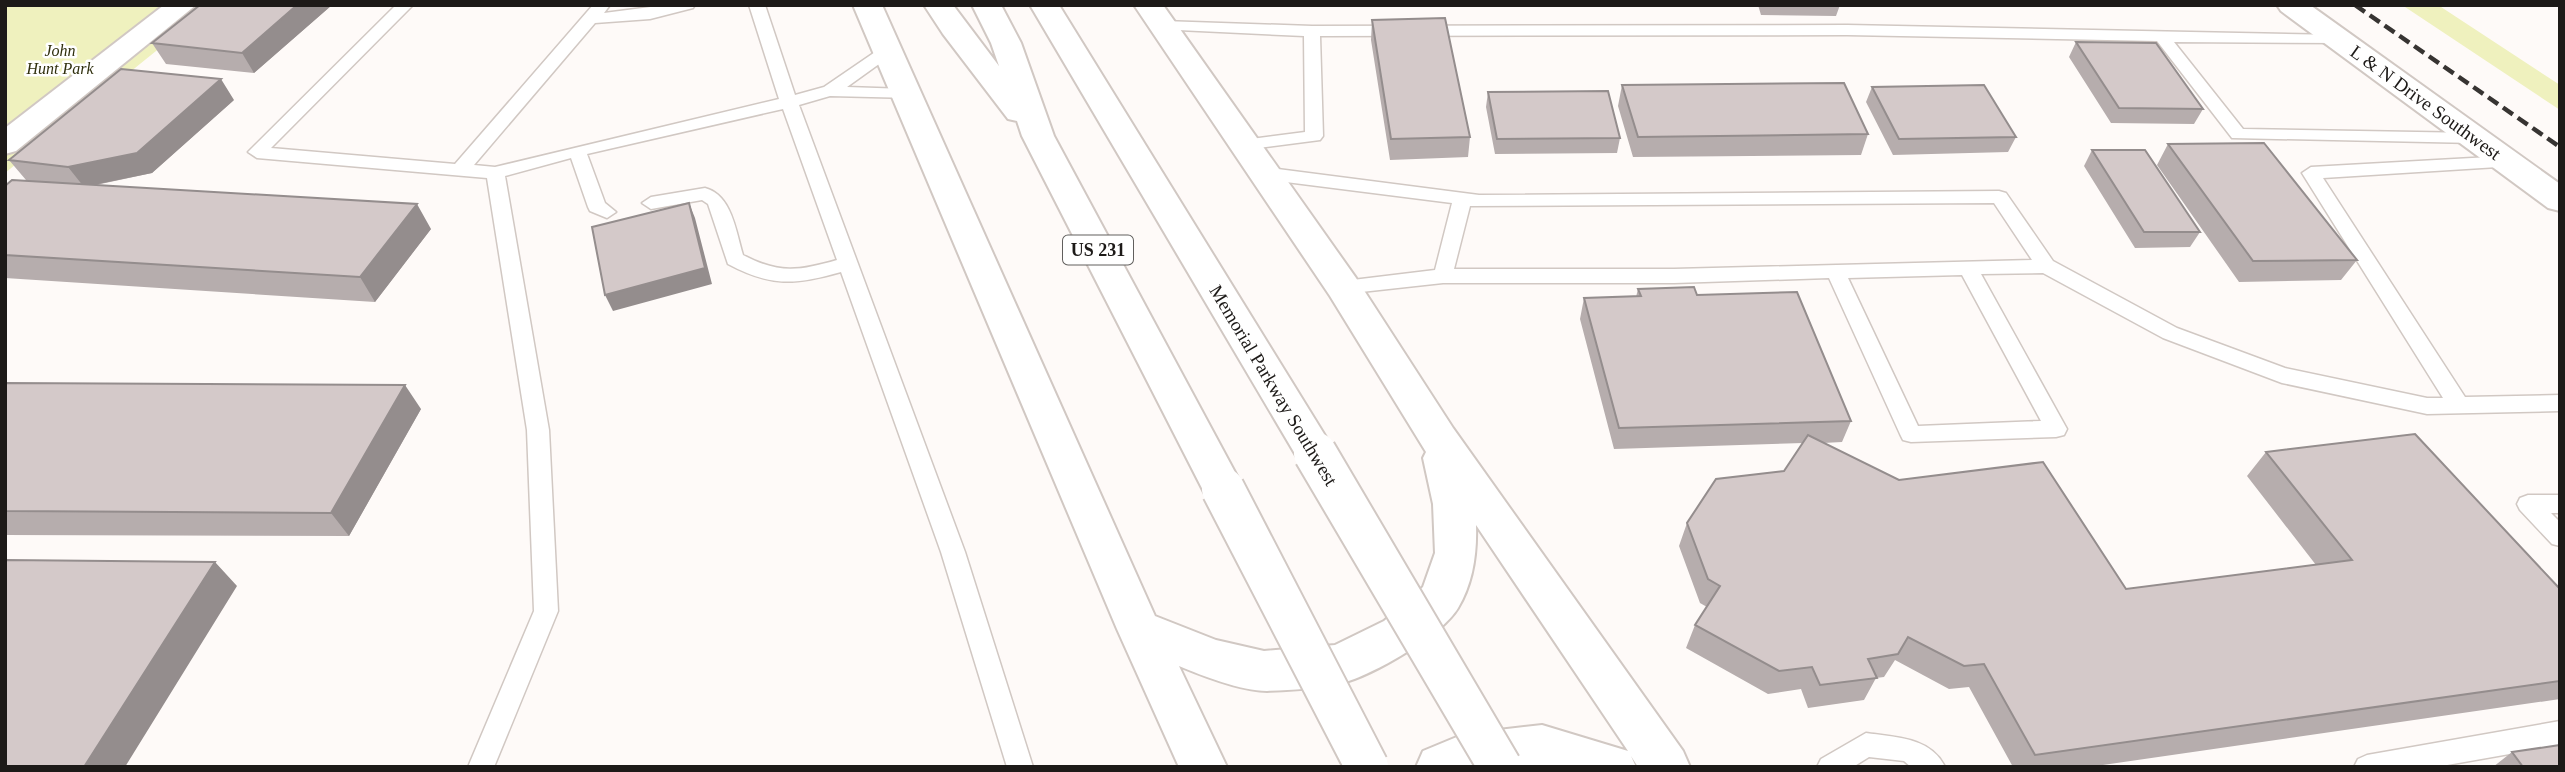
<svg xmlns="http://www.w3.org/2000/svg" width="2565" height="772" font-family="Georgia,serif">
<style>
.green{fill:#eff1be}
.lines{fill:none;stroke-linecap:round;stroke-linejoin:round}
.lane-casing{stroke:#d1c8c3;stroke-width:3}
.street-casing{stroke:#d1c8c3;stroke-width:4}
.secondary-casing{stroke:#d1c8c3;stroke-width:4}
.highway-casing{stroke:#d1c8c3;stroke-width:4}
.lane{fill:#fff;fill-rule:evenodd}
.street{fill:#fff;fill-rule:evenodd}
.secondary{fill:#fff;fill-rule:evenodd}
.highway{fill:#fff;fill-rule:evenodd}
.rail{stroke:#373432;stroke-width:4.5;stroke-dasharray:12 6;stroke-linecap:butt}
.highway-bridge-casing{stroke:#d1c8c3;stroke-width:46;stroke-linecap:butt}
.highway-bridge{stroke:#fff;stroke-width:42}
.wall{fill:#b6adad}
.shaded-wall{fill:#948d8d}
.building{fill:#d4c9c9;stroke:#948d8d;stroke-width:2}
.labels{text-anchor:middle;stroke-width:5;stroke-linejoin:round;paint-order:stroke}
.far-park-label{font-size:16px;font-style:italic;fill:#2f2f0d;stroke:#fff}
.shield{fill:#fff;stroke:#615f5d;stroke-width:2}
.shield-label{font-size:18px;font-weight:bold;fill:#1d1a18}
.street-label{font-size:19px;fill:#1d1a18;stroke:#fff}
</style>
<rect width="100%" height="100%" fill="#fefaf8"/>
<path class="green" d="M5 5H213L5 173Z
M2402 5H2438L2560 85V110Z"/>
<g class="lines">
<g class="lane-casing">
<path id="lane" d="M396 5H413L271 148 455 164 593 5H610L604 13 666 5H695L693 8 650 19 595 23 474 165 495 167 779 99 749 5H765L795 95 824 87 881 48H893L895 51 893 54 847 87 906 89 914 94 912 98 830 96 799 105 965 552 1033 767H1007L941 552 841 272C795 285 771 287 728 264L708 204 702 200 651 209 642 203 651 197 705 188C732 195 736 232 743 255 779 274 799 271 837 260L783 109 587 154 605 203 616 212 607 218 590 211 588 207 571 158 505 176 549 430 558 611 494 767H468L534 611 527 430 487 178 257 158 248 152Z
M1163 21 1312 26 1847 25 2339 35 2345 37 2347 40 2345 43 2174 42 2243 129 2475 133 2484 138 2475 143 2232 138 2157 41 1847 35 1320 36 1323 136 1320 140 1242 150 1233 145 1236 141 1305 132 1304 36 1157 29 1155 26Z
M2508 156 2514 158 2517 162 2514 166 2323 178 2465 397 2560 395V411L2427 414 2282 383 2163 338 2043 273 1981 274 2067 429 2064 435 2056 437 1911 442 1903 440 1900 434 1829 278 1674 283H1443L1343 294 1336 292 1333 287 1336 282 1435 270 1452 203 1262 179 1253 173 1262 167 1479 195 1999 191 2006 193 2053 261 2177 328 2285 368 2427 398H2443L2302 173 2311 167ZM1994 203 2032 260 1674 269H1454L1470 206ZM1962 275 2041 421 1918 426 1848 278Z
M2528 495H2560V513H2551L2560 522V546L2552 544 2520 510 2517 504 2520 498Z
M2560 721V745L2436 767H2354L2358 759 2367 755Z
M1866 733C1894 737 1931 737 1945 767H1911L1904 761 1869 757 1853 767H1817L1821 759Z"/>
</g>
<g class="street-casing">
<path id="street" d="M164 5H196L16 151 5 154V128Z"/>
</g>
<g class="secondary-casing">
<path id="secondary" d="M853 5H882L1155 616 1216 640 1264 651 1335 645 1384 621 1423 587 1435 553 1433 504 1423 458 1426 452 1330 296 1134 5H1163L1356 278 1453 428 1683 751 1690 767H1638L1631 756 1636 767H1416L1423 751 1464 734 1542 725 1628 751 1476 525C1477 553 1473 583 1458 608 1441 636 1373 675 1342 683 1319 689 1290 690 1267 691 1241 691 1203 676 1179 666L1227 767H1179L1117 629Z
M2277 5H2310L2560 184V211L2548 208 2281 11Z"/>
</g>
<g class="highway-casing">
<path id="highway" d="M924 5H953L999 66 991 43 972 5H1001L1021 43 1054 136 1244 489 1238 500 1223 505 1208 500 1022 136 1017 121 1008 119 943 34Z
M1030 5H1059L1329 442 1335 453 1329 464 1315 468 1301 464Z"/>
</g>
<use href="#lane" class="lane"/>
<use href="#street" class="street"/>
<use href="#secondary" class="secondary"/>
<use href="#highway" class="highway"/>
<path class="rail" d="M2355 5 2560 147"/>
<g class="highway-bridge-casing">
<path id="highway-bridge" d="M1315 453 1500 767
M1223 489 1367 767"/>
</g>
<use href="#highway-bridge" class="highway-bridge"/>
</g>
<path class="wall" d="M200 5H332L254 73 166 64 152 43Z
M1758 5H1840L1836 16 1761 15Z
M1930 5H2022V7Z
M1372 20 1470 137 1468 157 1390 160 1371 40Z
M2076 42 2203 109 2194 124 2111 123 2069 57Z
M1622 85 1868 134 1861 155 1633 157 1618 106Z
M1872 87 2016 137 2008 152 1893 155 1866 102Z
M1488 92 1620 138 1617 153 1495 154 1486 107Z
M234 100 152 173 96 185 431 229 375 302 5 278V186L26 180 9 160Z
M2168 144 2357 260 2341 280 2239 282 2157 165Z
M2092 150 2200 232 2190 247 2135 248 2084 166Z
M1638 289 1697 295 1851 421 1842 442 1823 443 2126 589 2316 565 2247 476 2266 452 2560 589V699L2089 767H2013L1969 687 1949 689 1895 660 1884 677 1876 678 1864 700 1808 708 1801 689 1768 694 1686 648 1695 625 1707 607 1700 603 1679 546 1687 523 1784 471 1803 443 1614 449 1580 319 1584 298 1636 297Z
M5 383 421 409 349 536 5 535Z
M2512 752 2560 767H2493Z"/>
<path class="shaded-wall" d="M297 5H332L254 73 242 53Z
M221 79 234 100 152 173 84 187 68 167Z
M689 203 695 218 712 284 613 311 605 295Z
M417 204 431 229 375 302 360 277Z
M405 385 421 409 349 536 331 513Z
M215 562 237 586 125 767H84Z"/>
<path class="building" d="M200 5H297L242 53 152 43Z
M1445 18 1470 137 1391 139 1372 20Z
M2076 42 2156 43 2203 109 2119 108Z
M121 69 221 79 137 153 68 167 9 160Z
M1844 83 1868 134 1638 137 1622 85Z
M1984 85 2016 137 1899 139 1872 87Z
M1608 91 1620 138 1497 139 1488 92Z
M2264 143 2357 260 2253 261 2168 144Z
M2092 150H2145L2200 232H2144Z
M12 180 417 204 360 277 5 255V186Z
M689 203 705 268 605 295 592 227Z
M1694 287 1697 295 1797 292 1851 421 1619 428 1584 298 1641 296 1638 289Z
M5 383 405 385 331 513 5 511Z
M2415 434 2560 589V681L2035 755 1984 664 1964 666 1908 637 1898 654 1868 659 1877 678 1820 685 1812 667 1779 671 1695 625 1720 586 1708 579 1687 523 1716 479 1784 471 1808 435 1899 480 2043 462 2126 589 2352 560 2266 452Z
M5 560 215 562 84 767H5Z
M2560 745V767H2523L2512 752Z"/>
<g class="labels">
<g class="far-park-label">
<text x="60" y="56">John<tspan x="60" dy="18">Hunt Park</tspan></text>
</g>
<rect class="shield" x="1063" y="235.5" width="70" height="29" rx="5"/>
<g class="shield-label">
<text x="1098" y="256">US 231</text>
</g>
<g class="street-label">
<text transform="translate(2426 102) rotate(36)" y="7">L &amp; N Drive Southwest</text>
<text transform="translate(1274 385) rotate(59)" y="7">Memorial Parkway Southwest</text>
</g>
</g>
<rect width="2565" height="772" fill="none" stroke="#1d1a18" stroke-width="14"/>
</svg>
